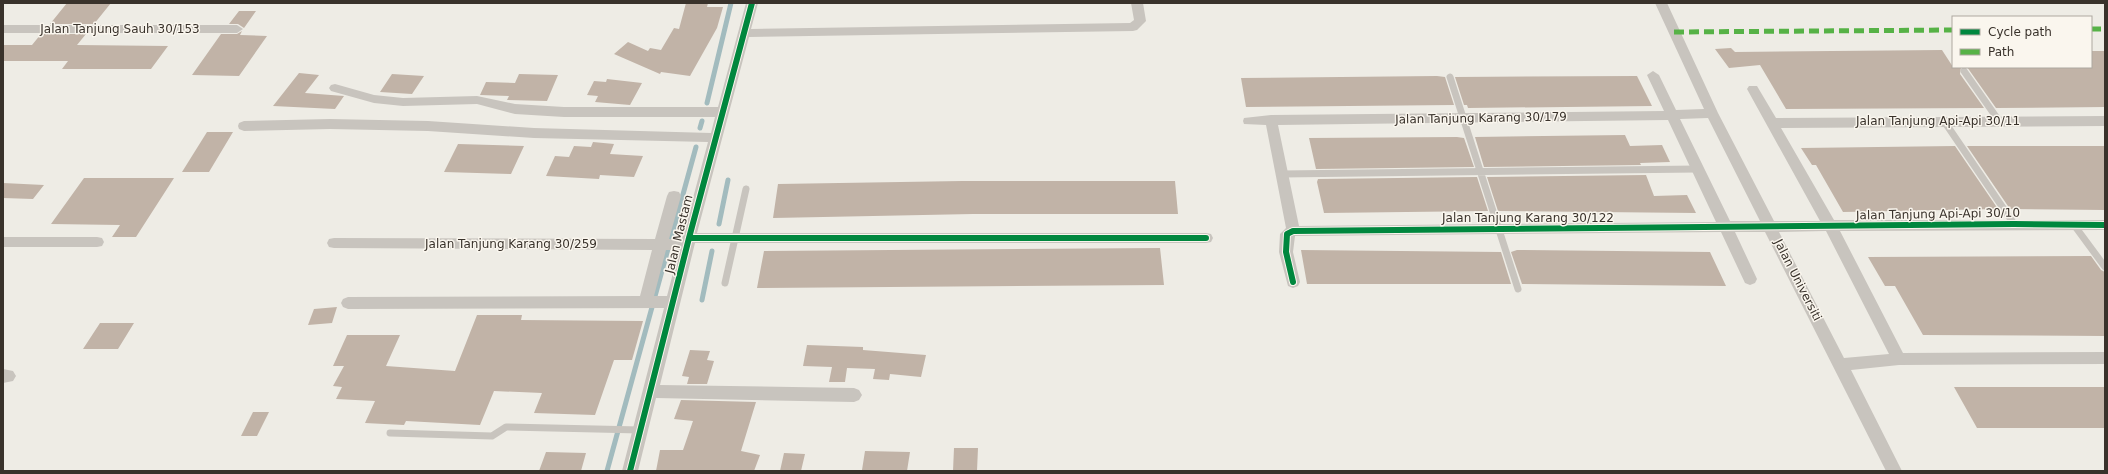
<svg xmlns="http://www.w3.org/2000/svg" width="2108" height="474" font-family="'DejaVu Sans',sans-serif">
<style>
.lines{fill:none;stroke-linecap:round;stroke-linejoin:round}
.stream{stroke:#a2bbbe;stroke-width:5}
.building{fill:#c1b3a7}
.service{stroke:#c8c4be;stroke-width:7}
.minor{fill:#c8c4be;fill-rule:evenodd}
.quiet{stroke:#56b246;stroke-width:5;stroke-dasharray:10 5;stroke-linecap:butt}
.cycleway-casing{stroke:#faf6ee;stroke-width:8}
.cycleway{stroke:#00873e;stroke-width:6}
.labels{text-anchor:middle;stroke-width:3;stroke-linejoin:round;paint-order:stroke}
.street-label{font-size:12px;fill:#39322b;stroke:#faf6ee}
</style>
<rect width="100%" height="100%" fill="#eeece5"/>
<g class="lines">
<path class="stream" d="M707 103 731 3
M700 128 702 121
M719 224 728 180
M702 300 712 251
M607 471 696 147"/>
</g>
<path class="building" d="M67 3H111L94 24H50Z
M686 3H708L707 7H723L717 28 690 76 661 72 660 74 614 54 628 42 648 51 650 48 661 50 674 28 679 29Z
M239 11H256L244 28 238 24H229Z
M242 31 240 35 267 36 239 76 192 75 221 34H237Z
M41 34H86L77 45 168 46 151 69H62L68 61H3V45H32Z
M1731 48 1735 52 1942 50 1953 67H1961L1960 74 1984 108 1786 109 1760 65 1729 68 1715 49Z
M2091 51H2105V107L1996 108 1967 67H2091Z
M299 73 319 75 305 93 344 96 335 109 273 106Z
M392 74 424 76 412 94 380 92Z
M519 74 558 75 547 101 507 100 509 96 480 95 486 82 515 83Z
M1437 76 1445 77 1454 105 1246 107 1241 78Z
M1637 76 1652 106 1468 108 1467 105H1464L1455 77Z
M607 79 642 83 630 105 595 102 598 96 587 95 594 81 606 82Z
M207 132H233L209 172H182Z
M1625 135 1630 146 1662 145 1670 162 1640 163 1641 165 1484 167 1475 137Z
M1457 137 1464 138 1474 167 1316 169 1309 138Z
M593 142 614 144 610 154 643 156 634 177 600 175 599 179 546 176 555 156 569 157 574 146 591 147Z
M458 144 524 146 511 174 444 172Z
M1955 146 1998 209 1843 212 1816 165H1812L1801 148Z
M1967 146H2105V210L2010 209Z
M1646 175 1654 196 1687 195 1696 213 1498 211 1487 177Z
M1477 177 1488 211 1324 213 1317 182 1318 179Z
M84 178H174L136 237H112L120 225 51 224Z
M962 181H1175L1178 214H973L773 218 778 184Z
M3 183 44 185 33 199 3 198Z
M1160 248 1164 285 757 288 764 251Z
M1301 250 1501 252 1511 284H1307Z
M1517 250 1710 252 1726 286 1522 284 1511 252Z
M2091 256 2101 270 2105 272V336L1923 335 1895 286H1885L1868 257Z
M337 307 332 323 308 325 314 309Z
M477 315H522L521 320 643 321 632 360H614L595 415 534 413 542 393 494 391 480 425 406 421 404 425 365 423 375 401 336 399 342 387 333 386 344 366H333L347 335H400L386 366 455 371Z
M100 323H134L118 349H83Z
M807 345 863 347V350L926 355 921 377 890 374 889 380 873 379 875 369 847 368 845 382H829L832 367 803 366Z
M690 350 710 351 707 360 714 361 707 384H687L689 377 682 376Z
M1954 387H2105V428H1977Z
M681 400 756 402 741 451 760 455 754 471H656L660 450H683L693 421 674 419Z
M253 412H269L257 436H241Z
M954 448H978L977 471H953Z
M865 451 910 452 907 471 862 470Z
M546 452 586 453 581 471H539Z
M784 453 805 454 801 471H780Z"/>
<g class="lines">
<path class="service" d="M1964 71 1999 121
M1450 77 1518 289
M1944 121 2014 224
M1282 174 1697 169
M2074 225 2105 267
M725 283 746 189
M390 433 492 436 506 427 640 430"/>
<path class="minor" d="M746 3H758L751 29 1130 23 1134 20 1131 3H1143L1146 21 1137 30 1133 31 749 37 697 233H1206L1211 234 1213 238 1211 242 1206 243H695L660 385 854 388 859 390 862 395 859 400 854 402 656 398 638 471H622L664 308 348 309 343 307 341 303 343 299 348 297 640 296 652 250 334 248 329 247 327 243 329 239 334 238 655 239 667 196 669 192 674 191 679 192 681 196 669 239H682L708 142 534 138 428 131 330 129 244 131 239 129 238 126 239 123 244 121 330 119 428 121 534 128 711 133 715 117H564L515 114 477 104 403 106 374 103 331 91 329 88 331 85 335 84 374 95 403 98 477 96 515 104 564 107H718ZM666 250H679L667 296H654Z
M1655 3H1667L1718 113 1774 221H1820L1747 89 1749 86H1757L1776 118 2105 116V126L1781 128 1834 220H2105V230L1840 231 1903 353 2105 352V364L1899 365 1851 370 1902 471H1886L1765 232H1735L1757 279 1755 283 1750 285 1745 283 1721 232 1295 236 1293 252 1300 282 1298 286 1293 288 1288 286 1279 252 1280 234 1286 228 1266 125 1244 124 1243 121 1244 118 1271 115 1664 111 1647 75 1653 71 1659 75 1676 110 1704 109ZM1708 118 1760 221H1730L1680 119ZM1668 120 1716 222 1299 226 1278 125ZM1826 231 1889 354 1844 358 1779 232Z
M3 25H237L243 29 237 33H3Z
M3 237H97L102 238 104 242 102 246 97 247H3Z
M3 369 13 371 16 376 13 381 3 383Z"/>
<path class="quiet" d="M2091 29H2105
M1674 32 1953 30"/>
<g class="cycleway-casing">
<path id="cycleway" d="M689 238H1206
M1293 282 1286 252 1287 234 1293 231 2014 224 2105 225
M630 471 689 238 752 3"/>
</g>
<use href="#cycleway" class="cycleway"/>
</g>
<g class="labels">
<g class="street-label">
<text x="120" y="33">Jalan Tanjung Sauh 30/153</text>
<text transform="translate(1481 118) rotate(-1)" y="4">Jalan Tanjung Karang 30/179</text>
<text x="1938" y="125">Jalan Tanjung Api-Api 30/11</text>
<text transform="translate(1938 214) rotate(-1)" y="4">Jalan Tanjung Api-Api 30/10</text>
<text x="1528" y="222">Jalan Tanjung Karang 30/122</text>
<text transform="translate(679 234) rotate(-76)" y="4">Jalan Mastam</text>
<text x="511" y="248">Jalan Tanjung Karang 30/259</text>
<text transform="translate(1798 280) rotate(63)" y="4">Jalan Universiti</text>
</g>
</g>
<rect width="2108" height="474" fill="none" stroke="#39322b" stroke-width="8"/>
<rect x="1952" y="16" width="140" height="52" fill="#faf6ee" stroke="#ada8a0"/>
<rect x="1960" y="29" width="20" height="6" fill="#00873e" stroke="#ada8a0"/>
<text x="1988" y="36" font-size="12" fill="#39322b">Cycle path</text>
<rect x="1960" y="49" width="20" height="6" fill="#56b246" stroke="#ada8a0"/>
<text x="1988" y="56" font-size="12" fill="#39322b">Path</text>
</svg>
